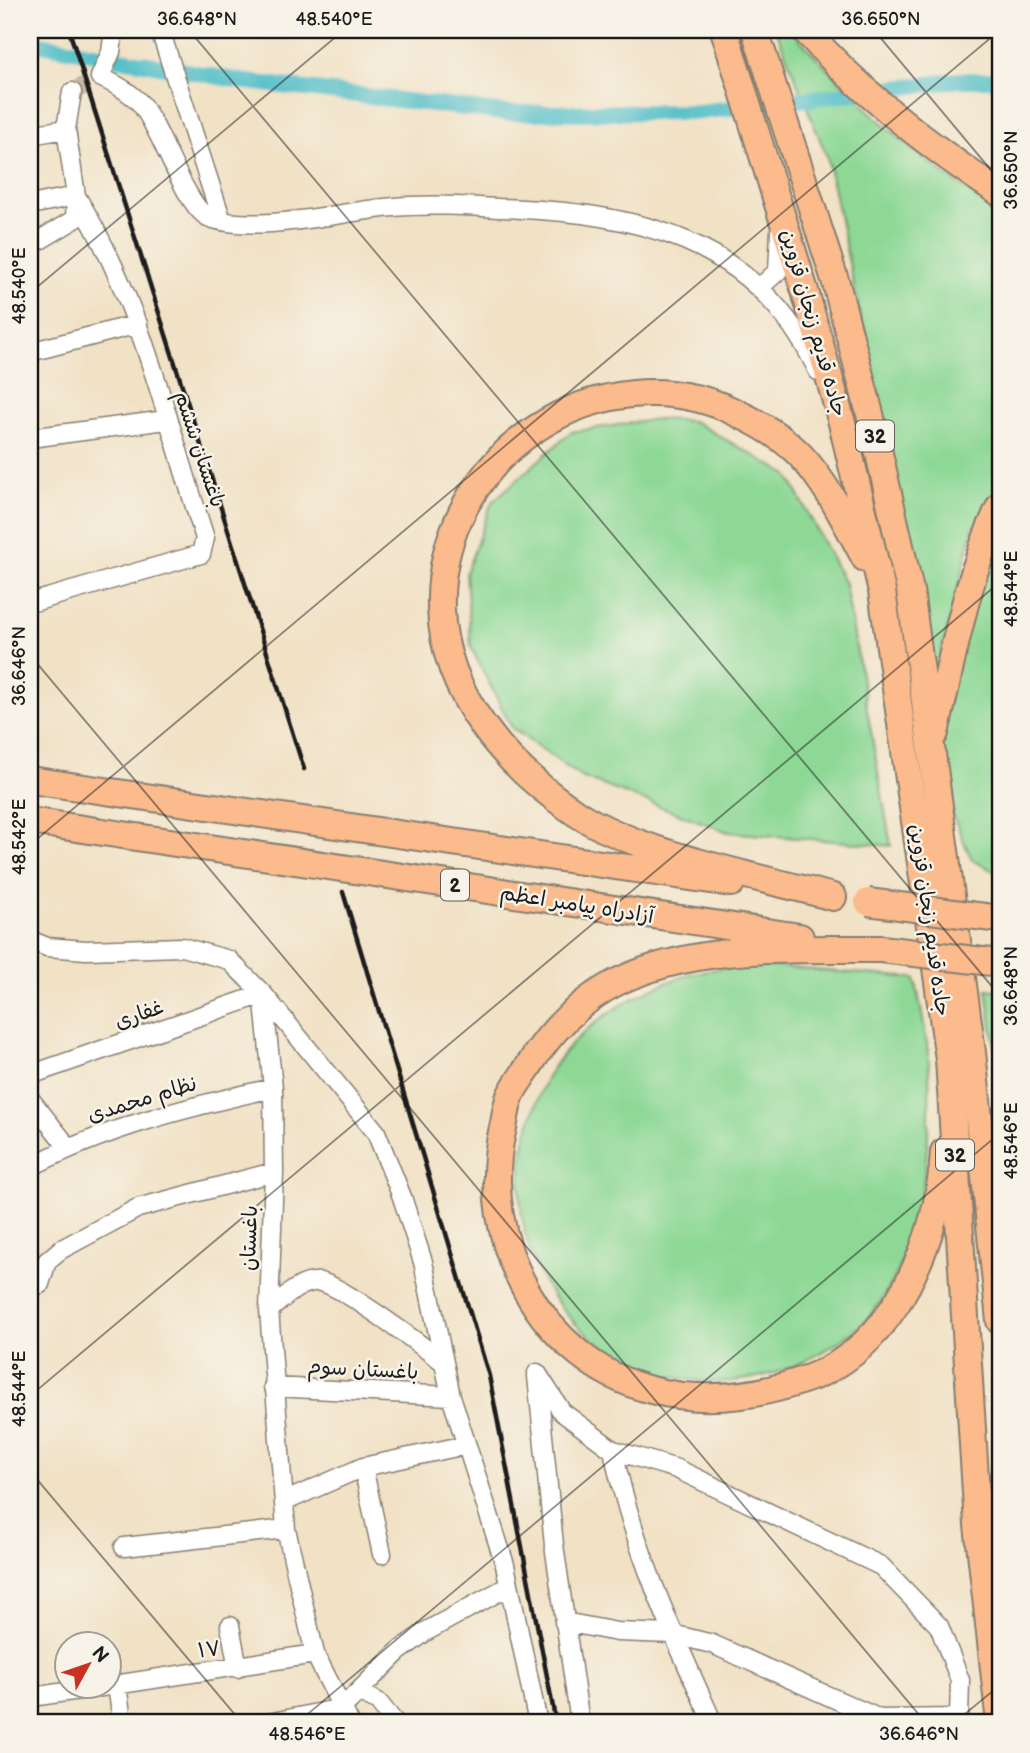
<svg xmlns="http://www.w3.org/2000/svg" width="1030" height="1753" font-family="'Balsamiq Sans','Playpen Sans Arabic',sans-serif">
<style>
.green{fill:#8dd895;stroke:#547a58;stroke-width:2}
.lines{fill:none;stroke-linecap:round;stroke-linejoin:round}
.canal{stroke:#4fbdc7;stroke-width:16}
.minor-tunnel{stroke:#c6baa3;stroke-width:18;stroke-dasharray:18 9;stroke-linecap:butt}
.minor-casing{stroke:#867e70;stroke-width:21}
.highway-casing{stroke:#867e70;stroke-width:30}
.minor{stroke:#fff;stroke-width:18}
.highway{stroke:#fbbb8c;stroke-width:26}
.rail{stroke:#1c1c1c;stroke-width:4.5}
.highway-bridge-casing{stroke:#867e70;stroke-width:30;stroke-linecap:butt}
.highway-bridge{stroke:#fbbb8c;stroke-width:26}
.ticks{fill:none;stroke:#1c1c1c;stroke-width:2;stroke-opacity:0.45}
.labels{text-anchor:middle;stroke-width:5;stroke-linejoin:round;paint-order:stroke}
.shield{fill:#f7f3e8;stroke:#5e5c59;stroke-width:2}
.shield-label{font-size:19px;font-weight:bold;fill:#1c1c1c}
.street-label{font-size:21px;fill:#1c1c1c;stroke:#f7f3e8}
.neatline{fill:none;stroke:#1c1c1c;stroke-width:2.5}
.ticks-label{font-size:18px;text-anchor:middle;fill:#1c1c1c}
</style>
<rect width="100%" height="100%" fill="#f7f3e8"/>
<filter id="ink" filterUnits="userSpaceOnUse"><feTurbulence type="fractalNoise" baseFrequency=".0143" numOctaves="2"/><feDisplacementMap in="SourceGraphic" scale="14" xChannelSelector="R" yChannelSelector="G"/><feConvolveMatrix kernelMatrix="1 2 1 2 8 2 1 2 1" color-interpolation-filters="sRGB"/></filter>
<filter id="wash" filterUnits="userSpaceOnUse"><feTurbulence type="fractalNoise" baseFrequency=".00686" numOctaves="4" result="noise"/><feDisplacementMap in="SourceGraphic" scale="28" xChannelSelector="R" yChannelSelector="G"/><feGaussianBlur stdDeviation="1.57" result="paint"/><feColorMatrix in="noise" values="0 0 0 0 0 0 0 0 0 0 0 0 0 0 0 0 0 1.4 0 .05"/><feComposite in="paint" operator="in"/></filter>
<g filter="url(#wash)">
<rect width="100%" height="100%" fill="#f1e1c5"/>
<path class="green" d="M776 30H791C850 94 922 169 1000 209V488L974 526 935 676 827 157Z
M658 419 693 421 788 475 845 584 891 846 728 832 581 777 512 728 471 647 466 573 492 502 571 432Z
M1000 531V874L972 860C964 841 954 821 948 801 926 724 975 604 1000 531Z
M755 965 915 978C920 1007 928 1037 929 1066 931 1146 925 1242 876 1308 859 1332 830 1348 805 1361 676 1423 524 1338 520 1192 519 1157 528 1125 540 1093 563 1033 632 993 690 974 712 968 733 967 755 965Z
M987 989 1000 991V1088Z"/>
<g class="lines">
<path class="canal" d="M30 42 240 81 506 113 699 112 960 80H1000"/>
</g>
</g>
<g filter="url(#ink)">
<g class="lines">
<path class="minor-tunnel" d="M72 92 100 77"/>
<g class="minor-casing">
<path id="minor" d="M114 30 111 52 100 77C115 84 129 91 140 103 161 127 186 210 210 218 257 234 342 211 394 207 428 204 464 206 499 208 635 212 755 237 818 371
M160 30 222 221
M30 135 66 129
M30 205 76 196C141 300 167 423 205 538L201 554 30 603
M30 246 75 219 76 196 66 129 72 92
M759 288 778 271 780 231
M30 352 138 324
M30 438 166 420
M30 940 47 947 86 950 182 947 229 960 263 994 273 1088 274 1172 269 1310 286 1529 315 1654 350 1723
M30 1075 263 994 376 1132 402 1197 423 1262 451 1396 505 1565 538 1723
M30 1099 68 1147
M30 1167C108 1127 188 1107 273 1088
M30 1289 40 1284 47 1261 60 1250 138 1208 274 1172
M269 1310C283 1299 300 1280 320 1282 341 1285 422 1346 442 1361
M537 1373 562 1412 613 1450 677 1469 881 1566 939 1626 960 1680 959 1718 880 1719 870 1723
M537 1376 554 1545 580 1723
M273 1387 451 1396
M613 1450C632 1545 673 1635 713 1723
M363 1467 382 1554
M286 1501 363 1467 466 1445
M124 1547 286 1529
M564 1622 617 1632 672 1634 712 1644 880 1719
M230 1626 238 1668
M117 1685 122 1721
M108 1686 315 1654
M359 1692 378 1702 395 1723
M31 1697 108 1686
M268 1723 342 1708 398 1652 425 1632 509 1586"/>
</g>
<g class="highway-casing">
<path id="highway" d="M724 30 805 291 842 423 882 591 949 1059 978 1525 1000 1723
M755 30 836 283 871 418 910 590 972 1052 1000 1321
M805 30C861 93 930 147 1000 193
M935 733C953 657 966 577 1000 506
M30 780 731 883
M30 821 800 937
M833 897C757 876 641 855 576 813 507 767 444 696 441 609 436 456 601 345 739 414 760 424 784 438 801 456 828 485 846 523 865 558
M881 949C794 950 700 943 619 981 582 999 551 1030 530 1064 524 1074 515 1085 510 1096 506 1107 505 1121 502 1132 478 1239 541 1361 651 1390 705 1404 757 1397 809 1378 895 1347 939 1238 944 1152"/>
</g>
<use href="#minor" class="minor"/>
<use href="#highway" class="highway"/>
<path class="rail" d="M69 30 304 769
M343 892 489 1376 556 1723"/>
<g class="highway-bridge-casing">
<path id="highway-bridge" d="M868 902 1000 919
M881 949 1000 963"/>
</g>
<use href="#highway-bridge" class="highway-bridge"/>
</g>
</g>
<path class="ticks" d="M189 30 1000 996M874 30 1000 181M30 293 344 30M30 655 926 1723M30 845 1000 30M30 1396 1000 582M30 1471 242 1723M297 1723 1000 1133M954 1723 1000 1685"/>
<g class="labels">
<g class="shield">
<rect x="856" y="420.5" width="38" height="31" rx="5"/>
<rect x="441" y="869.5" width="28" height="31" rx="5"/>
<rect x="936" y="1139.5" width="38" height="31" rx="5"/>
</g>
<g class="shield-label">
<text x="875" y="443">32</text>
<text x="455" y="892">2</text>
<text x="955" y="1162">32</text>
</g>
<g class="street-label">
<text transform="translate(814 323) rotate(74)" y="7">جاده قدیم زنجان قزوین</text>
<text transform="translate(200 449) rotate(72)" y="7">باغستان ششم</text>
<text transform="translate(577 904) rotate(9)" y="7">آزادراه پیامبر اعظم</text>
<text transform="translate(930 920) rotate(82)" y="7">جاده قدیم زنجان قزوین</text>
<text transform="translate(139 1014) rotate(-20)" y="7">غفاری</text>
<text transform="translate(142 1099) rotate(-17)" y="7">نظام محمدی</text>
<text transform="translate(249 1238) rotate(-88)" y="7">باغستان</text>
<text transform="translate(363 1369) rotate(3)" y="7">باغستان سوم</text>
<text transform="translate(209 1649) rotate(-8)" y="7">۱۷</text>
</g>
</g>
<rect width="1030" height="1753" fill="none" stroke="#f7f3e8" stroke-width="77"/>
<g transform="translate(88 1665) rotate(50)"><circle r="33" fill="#f7f3e8" stroke="#9f9d96" stroke-width="2"/>
<path d="M0-5L12 26L0 18L-12 26Z" fill="#c8321e"/>
<text y="-10" font-size="19" font-weight="bold" text-anchor="middle" fill="#1c1c1c">N</text>
</g>
<rect x="38" y="38" width="954" height="1676" class="neatline"/>
<g class="ticks-label">
<text x="197" y="25">36.648°N</text>
<text x="334" y="25">48.540°E</text>
<text x="881" y="25">36.650°N</text>
<text transform="translate(1011 170) rotate(-90)" y="6">36.650°N</text>
<text transform="translate(19 286) rotate(-90)" y="6">48.540°E</text>
<text transform="translate(1011 589) rotate(-90)" y="6">48.544°E</text>
<text transform="translate(19 666) rotate(-90)" y="6">36.646°N</text>
<text transform="translate(19 837) rotate(-90)" y="6">48.542°E</text>
<text transform="translate(1011 986) rotate(-90)" y="6">36.648°N</text>
<text transform="translate(1011 1141) rotate(-90)" y="6">48.546°E</text>
<text transform="translate(19 1389) rotate(-90)" y="6">48.544°E</text>
<text x="307" y="1740">48.546°E</text>
<text x="919" y="1740">36.646°N</text>
</g>
</svg>
